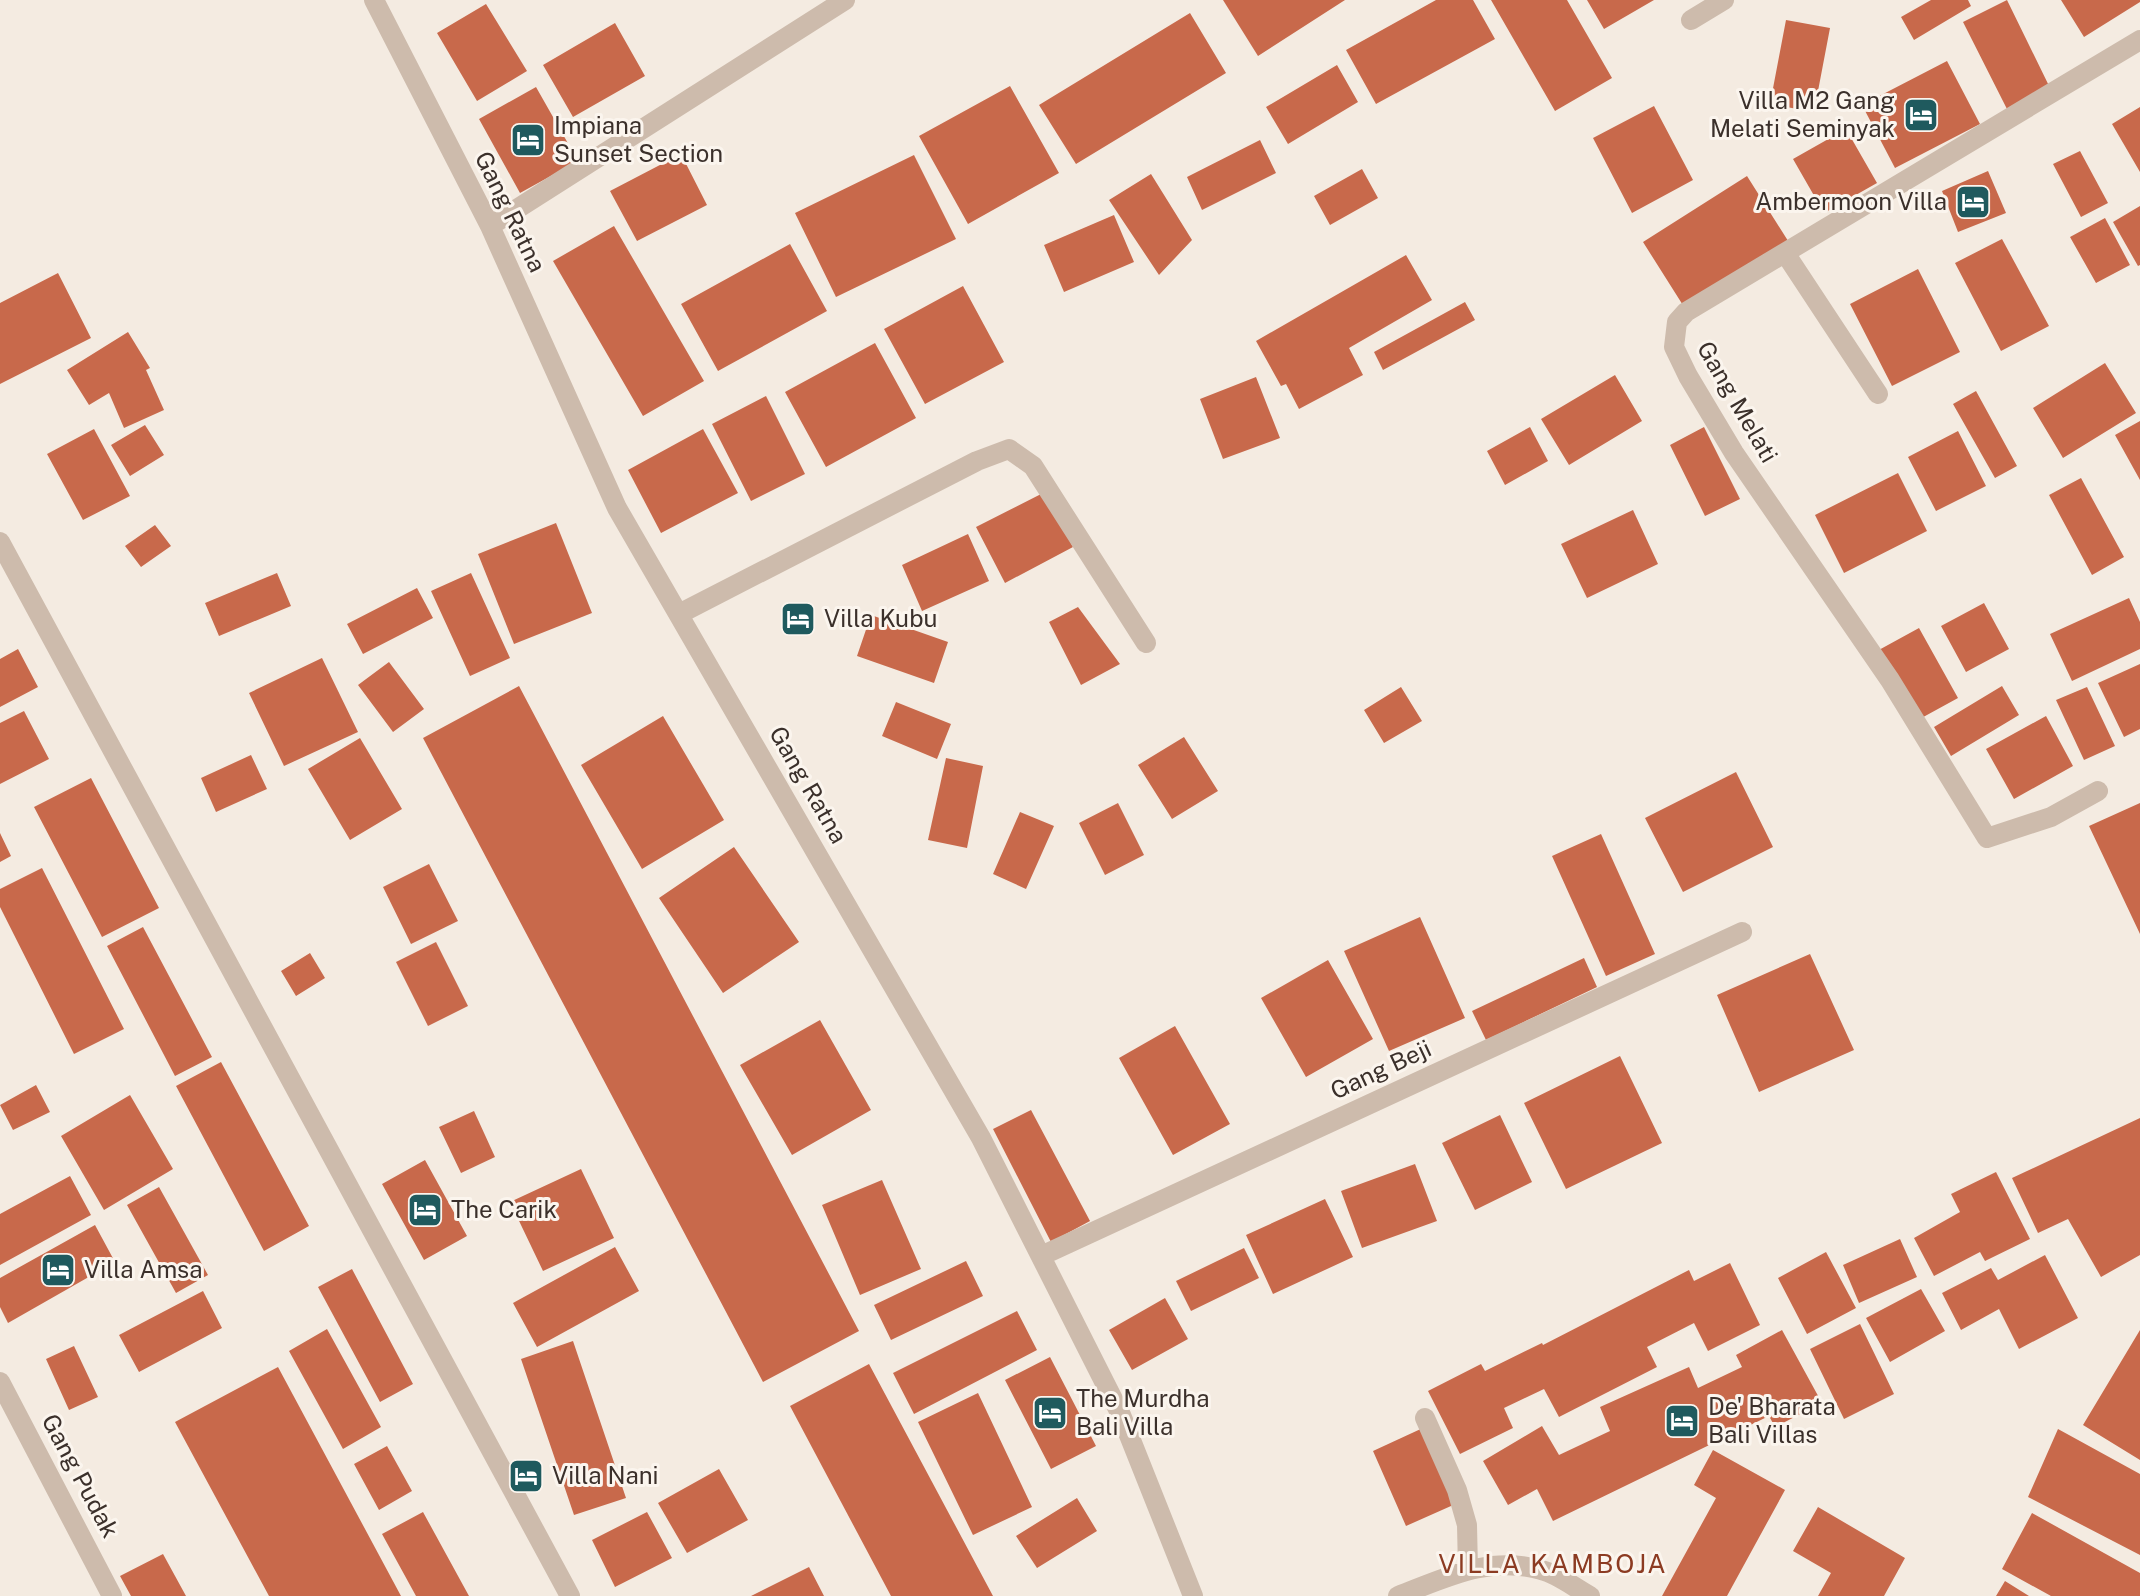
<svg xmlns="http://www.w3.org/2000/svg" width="2140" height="1596" font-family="'Public Sans',sans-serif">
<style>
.building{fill:#c8694b}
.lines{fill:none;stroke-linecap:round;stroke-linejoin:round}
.minor{stroke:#cdbbac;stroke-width:20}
.labels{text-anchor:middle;stroke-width:6;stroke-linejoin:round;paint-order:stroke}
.poi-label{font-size:24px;fill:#3b302b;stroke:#fbf5ee;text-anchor:start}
.street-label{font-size:24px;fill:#3b302b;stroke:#fbf5ee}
.neighbourhood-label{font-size:26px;letter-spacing:2px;fill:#8c3b22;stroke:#fbf5ee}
</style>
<rect width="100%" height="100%" fill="#f4ebe1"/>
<path class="building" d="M1223 0H1345L1258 56Z
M1436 0H1473L1495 39 1376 104 1346 50Z
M1491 0H1567L1612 78 1555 111Z
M1587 0H1654L1604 29Z
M1931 0H1968L1971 6 1914 40 1901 17Z
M2007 0 2052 92 2009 113 1963 22Z
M2061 0H2140V2L2084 37Z
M486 4 527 71 477 101 437 33Z
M1190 13 1226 73 1076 164 1039 105Z
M1786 20 1830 28 1814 112 1770 104Z
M615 23 645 76 573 117 543 65Z
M1947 61 1980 124 1895 168 1862 105Z
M1337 65 1358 102 1288 144 1266 107Z
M1010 86 1059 173 968 224 919 136Z
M536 87 578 161 520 193 479 119Z
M1654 106 1693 180 1632 213 1593 138Z
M2140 107V172L2112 124Z
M1846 129 1877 183 1824 213 1793 159Z
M1260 140 1276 173 1202 210 1187 177Z
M2080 151 2108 203 2081 217 2053 164Z
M681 154 707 205 637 241 610 191Z
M914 155 956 239 836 297 795 213Z
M1362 169 1378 198 1330 225 1314 196Z
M1988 171 2006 213 1958 232 1942 191Z
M1151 174 1192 240 1159 275 1109 200Z
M1747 176 1790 244 1686 310 1643 242Z
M2140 206V265L2138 266 2113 222Z
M1114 215 1134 262 1064 292 1044 245Z
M2105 218 2130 265 2096 283 2070 237Z
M614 226 704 381 643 416 553 261Z
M2002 239 2049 326 2001 351 1955 263Z
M790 244 827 311 718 371 681 304Z
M1406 255 1432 300 1349 348 1363 375 1299 409 1286 384 1281 386 1256 341Z
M1918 269 1960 352 1892 386 1850 304Z
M58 273 91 338 0 384V303Z
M963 286 1004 362 925 404 884 329Z
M1465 302 1475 320 1383 370 1374 352Z
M128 332 150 368 146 370 164 410 124 428 109 393 89 405 67 370Z
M875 343 916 418 826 467 785 392Z
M2105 363 2136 413 2063 458 2033 408Z
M1615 375 1642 421 1569 465 1541 419Z
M1256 377 1280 438 1223 459 1200 399Z
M1976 391 2017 466 1995 478 1953 404Z
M766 396 805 474 751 501 712 424Z
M2140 421V480L2115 435Z
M145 425 164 455 130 476 111 445Z
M1530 427 1548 461 1505 485 1487 451Z
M1704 427 1740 499 1705 516 1670 445Z
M94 429 130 496 83 520 47 454Z
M703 429 738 493 661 533 628 470Z
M1958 431 1986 486 1936 511 1908 457Z
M1898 473 1927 531 1844 573 1815 515Z
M2081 478 2124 557 2092 575 2049 495Z
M1045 492 1073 547 1005 583 976 527Z
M1633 510 1658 564 1587 598 1561 544Z
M556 523 592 613 514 644 478 554Z
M155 525 171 546 141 567 125 546Z
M968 534 989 581 922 611 902 565Z
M277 573 291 606 219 636 205 603Z
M471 573 510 658 470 676 431 591Z
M417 588 433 618 363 654 347 624Z
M2129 598 2140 622V649L2072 681 2050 634Z
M1984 603 2009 649 1966 672 1941 626Z
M1078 607 1120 664 1081 685 1049 622Z
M871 615 948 642 934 683 857 656Z
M1919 628 1958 698 1916 721 1877 651Z
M18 649 38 687 0 707V659Z
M322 658 358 732 284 766 249 693Z
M389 662 424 709 393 732 358 685Z
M2140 664V729L2124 737 2098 683Z
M519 686 859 1331 763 1382 423 738Z
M2002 686 2019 715 1951 756 1934 727Z
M1401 687 1422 721 1384 743 1364 710Z
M2087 687 2115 746 2084 760 2056 700Z
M896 702 951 724 937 759 882 736Z
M24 711 49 759 0 784V723Z
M663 716 724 820 642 869 581 765Z
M2046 716 2073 766 2014 799 1986 749Z
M1184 737 1218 791 1172 819 1138 765Z
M360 738 402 809 350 840 308 769Z
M251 755 267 789 216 812 201 778Z
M946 758 983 766 967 848 928 840Z
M1736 772 1773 847 1683 892 1645 818Z
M91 778 159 908 102 937 34 807Z
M1118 803 1144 855 1105 875 1079 823Z
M2140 803V934L2089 826Z
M1020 812 1054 826 1026 889 993 874Z
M0 833 11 856 0 862Z
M1601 834 1655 954 1606 976 1552 856Z
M734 847 799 942 723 993 659 898Z
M429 864 458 921 411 944 383 887Z
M42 868 124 1029 74 1054 0 907V889Z
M1420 917 1465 1018 1389 1051 1344 951Z
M143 927 212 1057 175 1076 107 946Z
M436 942 468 1006 428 1026 396 962Z
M310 953 325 978 296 996 281 971Z
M1810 954 1854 1050 1759 1092 1717 995Z
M1584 958 1597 987 1486 1040 1472 1011Z
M1328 960 1373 1039 1306 1077 1261 998Z
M820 1020 871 1110 792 1155 740 1065Z
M1175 1026 1230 1124 1173 1155 1119 1058Z
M1620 1056 1662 1143 1566 1189 1524 1103Z
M221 1062 309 1226 264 1251 176 1086Z
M36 1085 50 1112 13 1130 0 1105Z
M130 1095 173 1169 104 1210 61 1136Z
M1031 1110 1090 1221 1051 1242 993 1129Z
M474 1111 495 1157 461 1173 439 1127Z
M1500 1115 1532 1182 1475 1210 1442 1143Z
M2140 1118V1255L2101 1277 2068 1219 2038 1233 2012 1178Z
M425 1160 467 1236 424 1260 382 1184Z
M1415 1164 1437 1221 1362 1248 1341 1191Z
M581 1169 614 1238 543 1271 510 1202Z
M1996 1172 2030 1239 1985 1261 1980 1252 1934 1276 1914 1238 1960 1212 1951 1194Z
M70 1176 91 1215 0 1265V1214Z
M882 1180 921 1269 860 1295 822 1205Z
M159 1187 208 1275 176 1293 127 1205Z
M1325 1199 1353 1257 1273 1294 1246 1235Z
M95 1225 115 1262 8 1323 0 1307V1278Z
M1900 1239 1917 1277 1859 1303 1843 1265Z
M615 1247 639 1291 537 1347 513 1303Z
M1244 1248 1259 1278 1191 1311 1176 1281Z
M1826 1252 1856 1308 1807 1334 1778 1278Z
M2045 1255 2078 1318 2019 1349 1999 1309 1961 1330 1942 1293 1991 1268 1998 1280Z
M966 1261 983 1296 891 1340 874 1305Z
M1730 1263 1760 1325 1708 1351 1694 1323 1647 1347 1657 1367 1559 1417 1544 1389 1504 1408 1513 1428 1460 1454 1428 1391 1481 1364 1485 1371 1542 1343 1543 1345 1689 1270 1694 1281Z
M352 1269 413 1384 380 1402 318 1287Z
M1921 1289 1945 1331 1890 1362 1866 1318Z
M203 1291 222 1328 139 1372 119 1335Z
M1165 1298 1188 1339 1132 1370 1109 1330Z
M1017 1311 1037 1350 914 1414 893 1373Z
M1860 1324 1894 1394 1844 1419 1810 1349Z
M327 1329 381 1427 343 1449 289 1351Z
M1782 1330 1822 1403 1775 1427 1769 1416 1553 1521 1537 1489 1508 1505 1483 1461 1542 1426 1559 1455 1610 1431 1600 1407 1689 1367 1698 1388 1742 1367 1736 1355Z
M2140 1330V1460L2083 1425Z
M573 1341 626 1498 574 1515 521 1359Z
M74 1346 98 1397 69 1410 46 1359Z
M1050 1357 1096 1446 1051 1469 1005 1380Z
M869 1364 993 1596H891L790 1406Z
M278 1367 401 1596H269L175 1422Z
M978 1393 1032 1507 973 1535 918 1422Z
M1425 1427 1460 1502 1406 1526 1373 1451Z
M2058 1429 2140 1474V1555L2028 1497Z
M387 1446 412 1491 379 1510 354 1464Z
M1713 1450 1785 1490 1727 1596H1662L1716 1498 1694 1485Z
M719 1469 748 1520 687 1553 658 1503Z
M1077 1498 1097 1531 1037 1568 1016 1536Z
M1818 1507 1905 1558 1884 1596H1818L1831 1573 1793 1551Z
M423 1512 469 1596H416L382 1534Z
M647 1512 672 1558 615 1587 592 1540Z
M2032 1513 2140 1573V1596H2051L2002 1569Z
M163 1554 186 1596H131L120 1576Z
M809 1567 824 1596H751Z
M2005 1581 2029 1596H1996Z"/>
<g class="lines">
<path class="minor" d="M374 0 490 226 617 508 981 1138 1121 1415 1193 1596
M1691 20 1724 0
M490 226 845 0
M1785 253 1878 394
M0 542 570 1596
M679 614 977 461 1009 449 1033 466 1146 643
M2098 791 2051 817 1987 838 1890 680 1734 453 1688 376 1674 347 1677 322 1686 312 2140 40
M1041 1256 1742 932
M0 1382 112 1596
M1425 1418 1457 1490 1467 1525 1468 1570
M1398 1596C1445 1578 1489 1555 1541 1570 1558 1574 1575 1588 1590 1596"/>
</g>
<defs>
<g id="hotel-square" transform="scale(1.8)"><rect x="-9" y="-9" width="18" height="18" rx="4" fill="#1f5a5e" stroke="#fbf5ee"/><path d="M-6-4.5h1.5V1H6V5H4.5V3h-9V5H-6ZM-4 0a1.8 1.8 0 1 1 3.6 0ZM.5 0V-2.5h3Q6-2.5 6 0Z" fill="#fff"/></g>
</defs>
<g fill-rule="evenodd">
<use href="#hotel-square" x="1921" y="115"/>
<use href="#hotel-square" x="528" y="140"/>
<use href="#hotel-square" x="1973" y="202"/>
<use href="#hotel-square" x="798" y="619"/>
<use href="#hotel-square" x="425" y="1210"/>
<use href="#hotel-square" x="58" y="1270"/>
<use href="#hotel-square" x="1050" y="1413"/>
<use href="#hotel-square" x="1682" y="1421"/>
<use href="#hotel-square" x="526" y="1476"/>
</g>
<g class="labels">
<g class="poi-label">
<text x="1895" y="109" text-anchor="end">Villa M2 Gang<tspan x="1895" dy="28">Melati Seminyak</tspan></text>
<text x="554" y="134">Impiana<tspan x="554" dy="28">Sunset Section</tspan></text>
<text x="1947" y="210" text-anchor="end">Ambermoon Villa</text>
<text x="824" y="627">Villa Kubu</text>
<text x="451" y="1218">The Carik</text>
<text x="84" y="1278">Villa Amsa</text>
<text x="1076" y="1407">The Murdha<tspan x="1076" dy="28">Bali Villa</tspan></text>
<text x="1708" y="1415">De' Bharata<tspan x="1708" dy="28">Bali Villas</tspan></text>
<text x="552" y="1484">Villa Nani</text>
</g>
<g class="street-label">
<text transform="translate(510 212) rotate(64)" y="8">Gang Ratna</text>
<text transform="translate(1737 402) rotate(60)" y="8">Gang Melati</text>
<text transform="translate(808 785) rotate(60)" y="8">Gang Ratna</text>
<text transform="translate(1381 1070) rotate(-25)" y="8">Gang Beji</text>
<text transform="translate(80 1476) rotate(62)" y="8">Gang Pudak</text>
</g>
<g class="neighbourhood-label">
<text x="1553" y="1573">VILLA KAMBOJA</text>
</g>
</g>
</svg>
